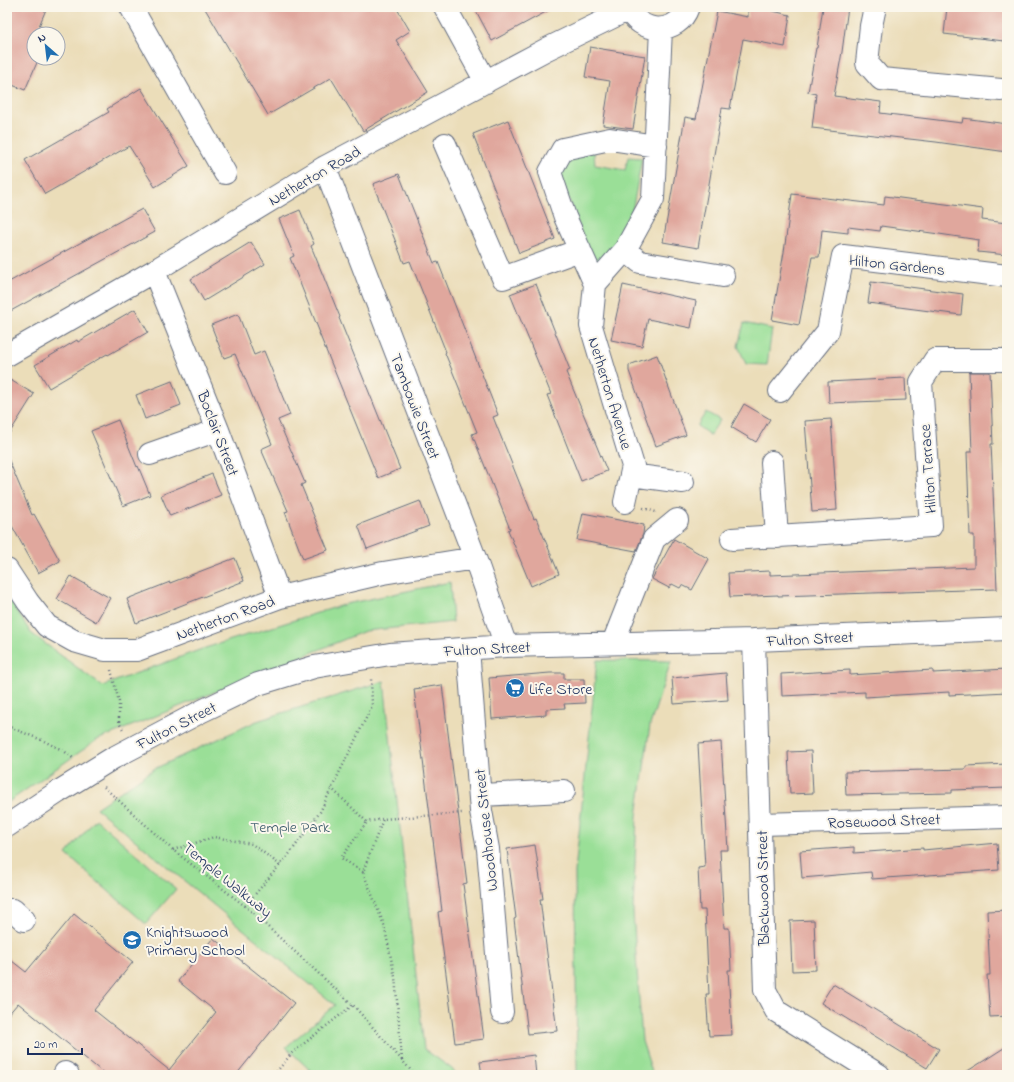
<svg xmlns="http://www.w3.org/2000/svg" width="1014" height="1082" font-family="'Indie Flower',sans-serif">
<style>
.green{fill:#9adf97;stroke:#5a877a}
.building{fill:#e0a79d}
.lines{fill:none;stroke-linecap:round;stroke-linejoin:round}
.minor-casing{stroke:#646c7e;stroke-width:24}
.path{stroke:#646c7e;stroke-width:2.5;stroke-dasharray:1 3;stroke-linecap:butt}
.minor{stroke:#fff;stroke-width:22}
.minor-bridge-casing{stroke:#646c7e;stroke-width:24;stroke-linecap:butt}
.minor-bridge{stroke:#fff;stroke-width:22}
.labels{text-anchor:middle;stroke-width:4;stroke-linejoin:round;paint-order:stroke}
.street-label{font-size:16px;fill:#1b2f5e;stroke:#fbf7ec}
.poi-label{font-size:16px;fill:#1b2f5e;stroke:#fbf7ec;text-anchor:start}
.park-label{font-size:16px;fill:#3b5b6c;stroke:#fbf7ec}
</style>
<rect width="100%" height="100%" fill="#fbf7ec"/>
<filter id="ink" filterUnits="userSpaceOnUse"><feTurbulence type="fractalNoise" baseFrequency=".025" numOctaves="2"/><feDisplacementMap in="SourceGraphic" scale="8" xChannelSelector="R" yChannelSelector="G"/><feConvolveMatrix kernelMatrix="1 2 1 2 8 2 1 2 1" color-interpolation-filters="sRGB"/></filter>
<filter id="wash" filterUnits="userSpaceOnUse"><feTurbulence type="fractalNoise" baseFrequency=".012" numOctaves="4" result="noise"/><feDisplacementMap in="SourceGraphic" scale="16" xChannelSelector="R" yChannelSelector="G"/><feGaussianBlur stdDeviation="0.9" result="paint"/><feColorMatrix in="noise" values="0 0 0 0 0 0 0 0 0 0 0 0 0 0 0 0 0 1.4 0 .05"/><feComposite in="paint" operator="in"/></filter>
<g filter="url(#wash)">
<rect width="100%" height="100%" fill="#ebddb9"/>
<path class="green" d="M594 152 595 165 625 170 628 157 642 158 627 239 599 263 587 249 559 172 573 154Z
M744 323 772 329 767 365 746 364 738 346Z
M706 412 720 420 710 435 697 426Z
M450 582 453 622 365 631 97 740 7 803V596L31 633 102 686 202 649 346 604Z
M597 660 671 661 650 725 637 816 633 912 642 1041 653 1075H577L575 872Z
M384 681 424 1049 452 1069 458 1075H315L286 1047 335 1005 96 808 154 769 257 721Z
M96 819 176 889 146 924 66 854Z"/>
<g id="blocks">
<path class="building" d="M7 7H47L39 26 51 31 50 34H34V58H39L25 90 7 83Z
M204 7H396L410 31 396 40 428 92 363 131 331 78 268 115Z
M474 7H555L492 41Z
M748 7H755L790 15 785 47 743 39 730 109 722 108 698 248 663 242 685 117 696 119 717 11 748 17Z
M823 7H848L842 52 834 96 881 102 880 113 962 123 963 118 1007 124V152L936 142 812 128 816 94 808 92 816 48H817Z
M947 7H963L1007 12V32H1005L1004 41 944 34Z
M590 47 645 56 633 129 603 125 610 81 585 77Z
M141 88 189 166 155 187 129 146 45 194 25 160 109 112 107 109Z
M508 120 555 239 519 253 473 134Z
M399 174 434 263 438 262 498 415 493 417 534 519 536 518 559 574 531 586 508 530 510 529 472 434 477 432 445 353 446 352 410 261 404 263 373 184Z
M792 194 884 205 885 196 983 209 982 220 1007 223V255L978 252 979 240 939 234 881 226 880 231 848 227V233L822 230 819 257H812L799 325 772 320 784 252Z
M142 209 155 232 7 313V283Z
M300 210 314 244 311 246 340 317 339 318 400 469 378 478 319 333H320L290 258 294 256 279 219Z
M251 242 265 264 204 301 191 279Z
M871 282 963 294 961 315 868 303Z
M536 284 570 370 566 372 607 471 581 481 547 395 551 394 510 294Z
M623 285 696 301 691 328 648 319 642 346 611 340Z
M135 309 148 332 108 355 107 354 49 388 35 365 77 340 78 342Z
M238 314 254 355 264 351 290 415 278 420 305 483 301 485 328 550 303 559 285 512 288 511 261 449 272 444 235 354 224 358 211 325Z
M657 355 686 435 656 446 629 371V365Z
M969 372H990L993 444H991L992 465 997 589 778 596V595L730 597 728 573 770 571V575L974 567V535H970L967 452H972Z
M7 378 34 394 7 437Z
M905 378 906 400 829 403 828 382Z
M172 381 181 405 145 419 136 395Z
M744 404 770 419 756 442 731 427Z
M831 419 837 510 812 512 805 421Z
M118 420 137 467 138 466 150 495 123 506 91 431Z
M7 456 32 515 34 514 60 561 38 573 7 517Z
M212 474 221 495 170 516 161 495Z
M420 501 429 526 367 549 358 525Z
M583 513 644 525 643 534 636 551 577 540Z
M674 539 709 559 692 590 682 585 680 588 672 584 669 588 652 579Z
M235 558 244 581 136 623 127 599 170 582V583Z
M71 576 110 598 96 622 57 599Z
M1007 669V692L949 695V692L865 697V692L782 696 781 674 850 670V675L933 670V673Z
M550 673H564V679H584L585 703 564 704 565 708 546 709V715L492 719 489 678Z
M726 673 728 700 674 704 672 678Z
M442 685 467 883 463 884 484 1039 455 1043 438 912 442 911 414 689Z
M721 742 728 850H720L724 928H729L731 970H728L732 1035 709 1036 706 994H709L705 910H700L698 868 705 867 698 744Z
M811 751 813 793 790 794 788 752Z
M1007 764V788L952 790V793L846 795 845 772 966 769V766Z
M997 843 999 870 872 879 871 872 802 878 800 851 854 847V853L923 848V850Z
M535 845 543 899H540L557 1031 528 1034 514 919 516 918 507 849Z
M1007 910V1016L990 1017 987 975H990L987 911Z
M74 914 133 962 94 1010 169 1070 216 1012 178 981 213 938 294 1003 236 1075H106L18 1003 7 1016V957L26 972Z
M814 920 816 970 792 971 790 921Z
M833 984 939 1049 927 1068 821 1003Z
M1007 1046V1075H961L982 1062Z
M534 1055 536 1075H482L480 1062Z"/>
</g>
</g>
<g filter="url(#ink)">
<use href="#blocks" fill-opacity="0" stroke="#646c7e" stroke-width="1"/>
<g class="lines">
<g class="minor-casing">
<path id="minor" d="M131 7 225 173
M445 7 486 82
M628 7C639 35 678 36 688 7
M875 7 871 26 867 63 881 79 1001 90
M445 144 503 278 580 250
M325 167 475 558 506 646
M625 250 640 262 723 276
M154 271 218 430 280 597
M595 284 565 217 550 172 563 149 610 139 656 146
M7 355 154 271 325 167 547 49 629 9
M780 391 828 331 843 256 1007 276
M150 454 218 430
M772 462 777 537
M631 475 683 482
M625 502 633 466 591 326 595 284 625 250 653 199 661 29
M732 539 931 526 921 382 935 360H1007
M7 570 28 602 47 626 74 641 105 650H137L280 597 383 573 475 558
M754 640 765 990 776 1011 879 1075
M613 643 654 539 677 520
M468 649 481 811 488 849 502 1012
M113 758 202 711 258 684 314 667 390 654 506 646 754 640 1007 629
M481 795 564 791
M761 824 1007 817
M7 826 58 792
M7 910H13L24 920
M64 1075 65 1073 68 1075"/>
</g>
<path class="path" d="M643 508 656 512
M111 670 119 702V723L124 731
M7 726 44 741 64 751 74 759
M104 787 173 850 245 906 353 1005 415 1075
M331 788 367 822 382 819
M173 850 214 837 252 844 280 865
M363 872 341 858 367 822
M245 906 291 852 320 812 372 706 371 677
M402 1060 395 977 384 925 363 872 383 819 462 813
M274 1075 292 1053 353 1005"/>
<use href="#minor" class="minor"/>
<g class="minor-bridge-casing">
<path id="minor-bridge" d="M58 792 113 758"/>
</g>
<use href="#minor-bridge" class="minor-bridge"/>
</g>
</g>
<defs>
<g id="supermarket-disc" transform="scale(1)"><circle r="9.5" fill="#1f6fb2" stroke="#fbf7ec"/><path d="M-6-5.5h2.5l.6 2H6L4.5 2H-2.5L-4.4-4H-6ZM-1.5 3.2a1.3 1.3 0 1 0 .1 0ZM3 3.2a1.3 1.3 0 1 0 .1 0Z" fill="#fff"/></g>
<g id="school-disc" transform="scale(1)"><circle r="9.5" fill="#1f6fb2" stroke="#fbf7ec"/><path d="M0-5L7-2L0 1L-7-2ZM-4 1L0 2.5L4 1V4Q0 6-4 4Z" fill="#fff"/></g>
</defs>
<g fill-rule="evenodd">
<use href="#supermarket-disc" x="515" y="688"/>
<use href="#school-disc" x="132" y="940"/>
</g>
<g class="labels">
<g class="street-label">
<text transform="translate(314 175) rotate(-30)" y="6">Netherton Road</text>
<text transform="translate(897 264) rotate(6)" y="6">Hilton Gardens</text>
<text transform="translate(611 393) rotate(73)" y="6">Netherton Avenue</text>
<text transform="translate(416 406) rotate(69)" y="6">Tambowie Street</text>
<text transform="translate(219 433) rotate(69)" y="6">Boclair Street</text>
<text transform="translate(927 469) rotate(-94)" y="6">Hilton Terrace</text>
<text transform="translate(225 617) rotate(-20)" y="6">Netherton Road</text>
<text transform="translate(810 638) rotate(-3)" y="6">Fulton Street</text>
<text transform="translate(487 648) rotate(-3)" y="6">Fulton Street</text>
<text transform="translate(176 725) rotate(-27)" y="6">Fulton Street</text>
<text transform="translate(884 820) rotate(-2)" y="6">Rosewood Street</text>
<text transform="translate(485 830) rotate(-96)" y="6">Woodhouse Street</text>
<text transform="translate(228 879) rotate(39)" y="6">Temple Walkway</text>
<text transform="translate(762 888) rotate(-91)" y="6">Blackwood Street</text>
</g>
<g class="poi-label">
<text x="529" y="694">Life Store</text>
<text x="146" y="937">Knightswood<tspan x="146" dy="18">Primary School</tspan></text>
</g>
<g class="park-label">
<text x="290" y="832">Temple Park</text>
</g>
</g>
<rect width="1014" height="1082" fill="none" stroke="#fbf7ec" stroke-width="24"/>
<g transform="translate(46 46) rotate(332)"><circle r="19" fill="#fbf7ec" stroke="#a1a7b3"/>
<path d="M0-3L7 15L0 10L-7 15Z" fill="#1f6fb2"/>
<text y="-6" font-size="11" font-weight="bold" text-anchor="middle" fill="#1b2f5e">N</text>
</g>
<path d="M28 1048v6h54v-6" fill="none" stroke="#1b2f5e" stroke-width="2"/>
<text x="34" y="1048" font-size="12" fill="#1b2f5e" stroke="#fbf7ec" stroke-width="3" paint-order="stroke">20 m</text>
</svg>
